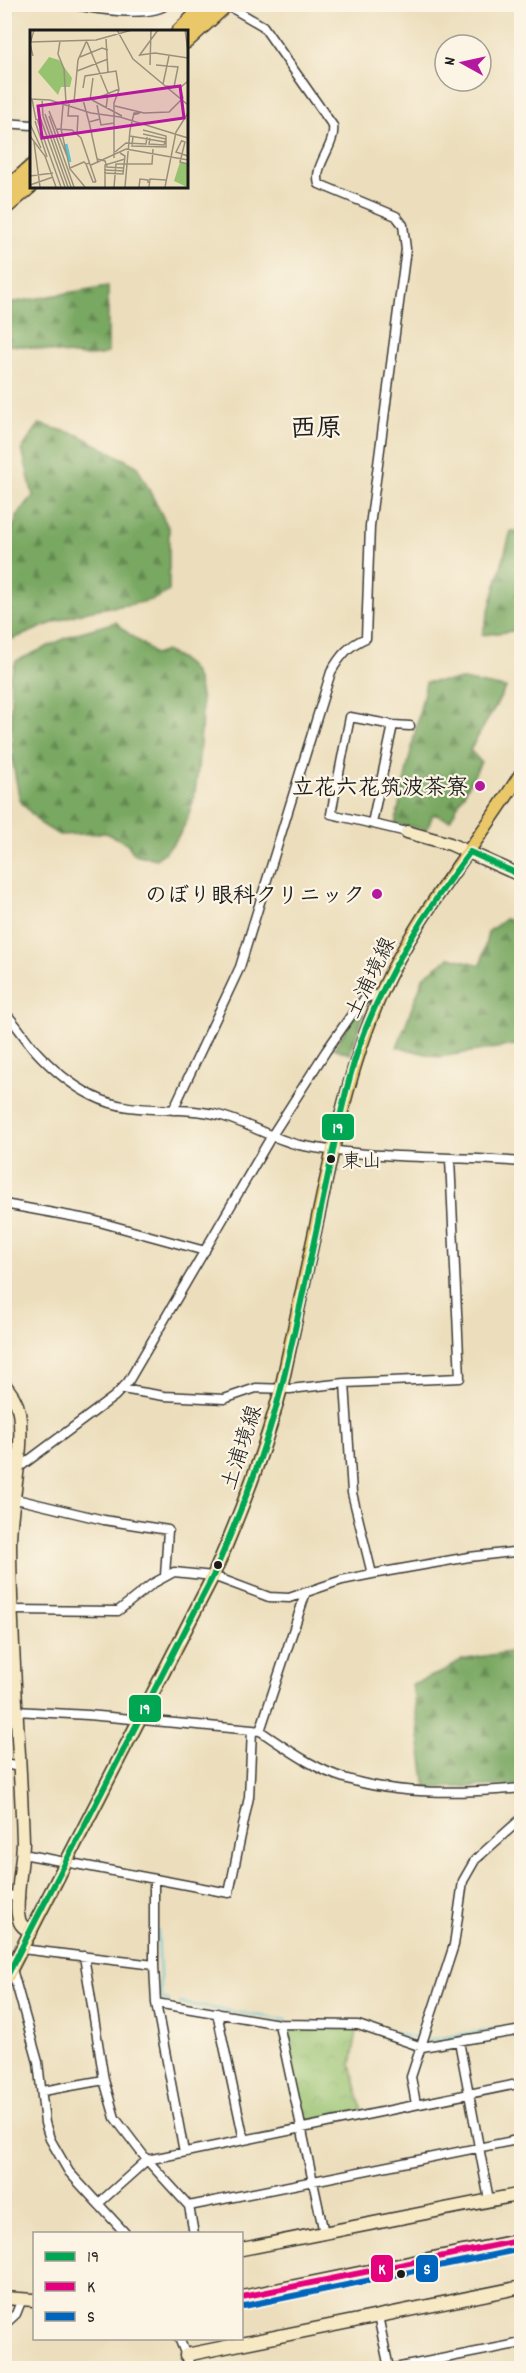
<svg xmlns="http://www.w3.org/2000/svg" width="526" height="2373" font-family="Dekko,'Klee One',sans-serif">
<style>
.forest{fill:url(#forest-firs);stroke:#4a623f;stroke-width:1.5}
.park{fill:url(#park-crowns);stroke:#5a6f46;stroke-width:1.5}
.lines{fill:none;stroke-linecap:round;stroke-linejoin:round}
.stream{stroke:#58c3d3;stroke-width:2}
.street-casing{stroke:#3b3934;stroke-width:11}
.secondary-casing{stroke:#3b3934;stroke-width:15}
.primary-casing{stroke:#3b3934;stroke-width:15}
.highway-casing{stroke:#3b3934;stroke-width:18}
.street{stroke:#fff;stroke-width:8}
.secondary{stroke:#f7e9c3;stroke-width:12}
.primary{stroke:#eac769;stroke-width:12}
.highway{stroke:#eac769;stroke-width:15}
.bus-1-casing{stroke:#fcf5e5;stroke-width:10}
.bus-2-casing{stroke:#fcf5e5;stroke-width:10}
.bus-3-casing{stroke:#fcf5e5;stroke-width:10}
.bus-1{stroke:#00a651;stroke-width:6}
.bus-2{stroke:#e5007d;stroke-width:6}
.bus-3{stroke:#0065bd;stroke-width:6}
.poi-dot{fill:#b5179e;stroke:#fcf5e5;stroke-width:2}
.bus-dot{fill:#1c1c1c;stroke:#fcf5e5;stroke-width:2}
.labels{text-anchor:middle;stroke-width:4.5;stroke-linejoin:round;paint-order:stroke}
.bus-label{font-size:20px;fill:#1c1c1c;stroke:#fcf5e5;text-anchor:start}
.poi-label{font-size:22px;font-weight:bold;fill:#1c1c1c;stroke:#fcf5e5;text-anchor:end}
.street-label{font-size:22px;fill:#1c1c1c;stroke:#fcf5e5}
.quarter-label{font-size:26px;font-weight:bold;fill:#1c1c1c;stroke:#fcf5e5}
.inset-river{fill:none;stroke:#58c3d3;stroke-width:3}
.inset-road{fill:none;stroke:#99907c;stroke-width:1.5}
.view{fill:#b5179e;fill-opacity:0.15;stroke:#b5179e;stroke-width:3}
.inset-edge{fill:none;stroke:#1c1c1c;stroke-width:3}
.line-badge{stroke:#fcf5e5;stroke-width:2}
.badge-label{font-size:16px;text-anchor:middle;font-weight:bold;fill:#fff}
</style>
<defs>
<pattern id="forest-firs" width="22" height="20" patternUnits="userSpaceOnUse" patternTransform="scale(1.5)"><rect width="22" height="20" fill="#79a862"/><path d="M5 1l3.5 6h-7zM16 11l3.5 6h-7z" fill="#628850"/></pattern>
<pattern id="park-crowns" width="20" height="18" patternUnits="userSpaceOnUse" patternTransform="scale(1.5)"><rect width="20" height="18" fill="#97c26f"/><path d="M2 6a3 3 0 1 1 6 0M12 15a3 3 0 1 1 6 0" fill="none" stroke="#82a660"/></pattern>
</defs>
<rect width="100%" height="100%" fill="#fcf5e5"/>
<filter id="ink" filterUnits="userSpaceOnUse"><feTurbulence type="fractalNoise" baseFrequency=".0167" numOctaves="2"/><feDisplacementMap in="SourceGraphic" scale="12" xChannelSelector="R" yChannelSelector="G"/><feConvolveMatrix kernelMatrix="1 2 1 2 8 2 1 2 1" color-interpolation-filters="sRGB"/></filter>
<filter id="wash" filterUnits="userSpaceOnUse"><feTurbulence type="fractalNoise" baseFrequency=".008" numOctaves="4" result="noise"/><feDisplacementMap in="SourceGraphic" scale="24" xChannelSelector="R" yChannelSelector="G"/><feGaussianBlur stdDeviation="1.35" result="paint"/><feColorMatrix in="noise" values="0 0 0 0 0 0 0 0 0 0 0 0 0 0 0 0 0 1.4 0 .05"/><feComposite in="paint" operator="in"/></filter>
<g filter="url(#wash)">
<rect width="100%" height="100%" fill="#ecdebc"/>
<path class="forest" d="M108 286V353C80 363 37 344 5 345V304Z
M39 424 79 435 137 466 169 529V591C146 608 111 604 84 612 60 619 36 630 13 639L4 632 11 533 18 514 33 496 22 449Z
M511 531H521V630L482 635Z
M116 622C130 637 141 641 155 655L165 651C175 656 189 663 194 673 205 694 202 719 200 742 197 784 195 833 156 859L134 854 127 843 106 833 59 835 41 824 20 801 13 765 10 677 16 661 77 633Z
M463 680 506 688 470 750 481 762 450 820 433 814 427 830 395 824 426 682Z
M505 919 521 924V1044L439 1057 397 1047 424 976 450 957 481 965 488 932Z
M357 1011 364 1014 350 1054 334 1048Z
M521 1650V1785L426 1788 412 1684 445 1671 461 1660Z"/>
<path class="park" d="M279 2024 358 2025 351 2065 363 2115 302 2128Z"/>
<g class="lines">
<path class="stream" d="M157 1883 158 1894
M158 1930 161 1998 170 2001
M179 2003 286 2020
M389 2031 420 2040
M428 2040 522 2025"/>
</g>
</g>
<g filter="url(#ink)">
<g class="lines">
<g class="street-casing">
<path id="street" d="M69 4C90 8 151 19 167 4
M4 29 8 4
M4 123 32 125
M393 725 410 726
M372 823 393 725 350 717 331 814 407 832
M4 1012C15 1022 23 1036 33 1048 49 1066 71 1085 93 1096 132 1116 173 1105 214 1114 243 1120 269 1138 299 1145 373 1160 447 1155 522 1162
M173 1110 240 967 331 672C340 656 349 645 366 638L370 526 406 249 403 225 396 216 319 184C313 165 336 146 333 126L263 26 225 4
M4 1204 92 1220 205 1251
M122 1389 164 1396 224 1399 256 1388 290 1389 345 1383 460 1378 450 1159
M17 1469 115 1396 128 1382 271 1137 326 1051 357 1007 366 998 381 993
M12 1498 104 1520 168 1530 165 1576
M372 1574 469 1557 522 1551
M11 1610 118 1611 152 1584 174 1572 213 1576 269 1597 289 1598 342 1580 372 1574 352 1493 345 1383
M15 1711 88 1715 252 1730
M260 1731 305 1595
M4 1764 20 1767
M23 1854 229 1893 249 1797 252 1730 260 1731C286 1748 314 1769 344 1778 400 1796 464 1793 522 1788
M4 1894 20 1898
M22 1949 154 1965 156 2003 279 2024 358 2025 422 2047 522 2030
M84 1956 104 2080 115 2118 147 2160 189 2206 194 2234
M154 1965V1879
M12 1969 38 2062 45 2123 50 2139 69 2172 126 2234
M156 2003 184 2152
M217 2013 244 2140
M279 2024 324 2233
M459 2041 489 2200
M43 2091 104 2080
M416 2104 411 2077 454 1945 463 1881 475 1860 522 1818
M99 2203 147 2160 522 2083
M189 2206 522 2139
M378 2316 389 2368
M4 2325 16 2314 22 2299
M179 2338 191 2368
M395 2368 522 2343"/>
</g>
<g class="secondary-casing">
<path id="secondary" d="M407 832 450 844 522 876
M4 1384C11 1393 17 1401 19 1412 25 1452 10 1501 10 1543 10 1643 20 1742 23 1842 23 1862 14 1904 19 1919 20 1926 26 1929 31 1932
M242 2249 522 2194
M242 2297 522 2240
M4 2298 34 2300
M186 2355 522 2287"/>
</g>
<g class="primary-casing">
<path id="primary" d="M4 1983 213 1576C240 1515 264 1453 281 1389 295 1324 309 1259 323 1194 338 1125 353 1058 381 994 416 914 476 847 522 772"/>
</g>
<g class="highway-casing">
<path id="highway" d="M179 32 208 4
M186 41 226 4
M4 192 32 167
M4 208 32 184"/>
</g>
<use href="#street" class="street"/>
<use href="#secondary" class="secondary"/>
<use href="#primary" class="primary"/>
<use href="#highway" class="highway"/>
<g class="bus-1-casing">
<path id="bus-1" d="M470 852 522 876
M4 1982 213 1576C239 1515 265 1453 281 1389 298 1320 312 1250 327 1180 336 1135 345 1088 360 1044 385 974 425 911 470 852"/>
</g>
<g class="bus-2-casing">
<path id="bus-2" d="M242 2297 522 2240"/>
</g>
<g class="bus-3-casing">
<path id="bus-3" d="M244 2306 522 2249"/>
</g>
<use href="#bus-1" class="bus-1"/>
<use href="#bus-2" class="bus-2"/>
<use href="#bus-3" class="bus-3"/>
</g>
</g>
<g class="poi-dot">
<circle cx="480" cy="786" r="6"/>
<circle cx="377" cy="894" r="6"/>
</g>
<g class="bus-dot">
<circle cx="331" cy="1159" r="5"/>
<circle cx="218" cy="1565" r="5"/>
<circle cx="401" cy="2274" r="5"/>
</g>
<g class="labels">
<g class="bus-label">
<text x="342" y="1167">東山</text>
</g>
<g class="poi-label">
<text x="468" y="794">立花六花筑波茶寮</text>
<text x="365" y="902">のぼり眼科クリニック</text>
</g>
<g class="street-label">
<text transform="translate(369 977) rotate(-64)" y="8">土浦境線</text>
<text transform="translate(240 1447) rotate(-72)" y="8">土浦境線</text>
</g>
<g class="quarter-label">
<text x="316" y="436">西原</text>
</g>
</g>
<g transform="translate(30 30)">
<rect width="158" height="158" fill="#ecdebc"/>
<path d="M19 27 29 30 42 48 40 57H31L28 65 8 42ZM150 132 157 134V157L144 151Z" fill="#97c26f"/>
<path class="inset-river" d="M36 114 40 132"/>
<path class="inset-road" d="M87 0 103 29 158 75M155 0 158 21M76 9 78 43M30 11 28 24 34 39 36 73M0 12 66 10 102 0M57 12 78 63 76 79M110 25 125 23 158 28M3 26 0 14 4 0M109 26 128 0M50 27 72 18 78 20M120 35 121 0M126 35 148 37 144 57M47 41 78 29M133 54 139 26M136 56 151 57 158 51M53 58 55 46 86 41 89 60 84 73V128M0 69 20 70 61 83 90 87 158 108M2 69 6 90M12 70 13 86 38 157M53 70 59 92 70 89M60 70 63 48M62 70 92 86M44 72 48 30 57 10M36 73 65 69 89 59M39 74 38 86H48L47 104M33 75 31 99 40 139 55 157M67 75 71 95 84 93M85 76 114 83 139 82 153 68 150 57M19 81 37 126M15 84 41 157M19 86 44 157M10 87 35 157M7 89 31 157M5 91 17 127M59 92 68 133M0 94 11 118M27 99 42 100 51 108 66 152M113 104 136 109 134 115 119 114 120 108M0 106 15 126 26 157M100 106 135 112M103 106 102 116 136 117V106L113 100M152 110 146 122 158 126M152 111 155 112 150 132 158 134M4 112 10 157M85 122 96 113 116 114 117 107M67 129 75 131 77 137 94 138M60 133 56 134 63 152H66M61 135 96 119 158 130M40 138 54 132 56 134M74 140 94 141M74 143 93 144 95 126 90 123M0 146 23 143M0 155 23 147M75 157V135L95 129M84 157 86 134H122L123 119M95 157 100 100 104 83H110L103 85M109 157 110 149 118 150V153M119 157 120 149 136 150M135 157 146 102 158 83"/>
<path class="view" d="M150 56 154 88 12 108 8 76Z"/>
<rect width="158" height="158" class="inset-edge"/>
</g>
<g class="line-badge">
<rect x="321" y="1113" width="34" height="28" rx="6" fill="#00a651"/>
<rect x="128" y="1694" width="34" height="29" rx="6" fill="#00a651"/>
<rect x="415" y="2254" width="24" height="29" rx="6" fill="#0065bd"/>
<rect x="370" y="2254" width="24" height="29" rx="6" fill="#e5007d"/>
</g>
<g class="badge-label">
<text x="338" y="1133">19</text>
<text x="145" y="1714">19</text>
<text x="427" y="2274">S</text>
<text x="382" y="2274">K</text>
</g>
<rect width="526" height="2373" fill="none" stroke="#fcf5e5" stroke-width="24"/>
<rect x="33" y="2232" width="210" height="108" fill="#fcf5e5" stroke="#a29e95" stroke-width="1.5"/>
<rect x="45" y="2252" width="30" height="9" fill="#00a651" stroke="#a29e95" stroke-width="1.5"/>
<text x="87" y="2262" font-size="18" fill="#1c1c1c">19</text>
<rect x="45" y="2282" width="30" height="9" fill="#e5007d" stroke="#a29e95" stroke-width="1.5"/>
<text x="87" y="2292" font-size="18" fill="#1c1c1c">K</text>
<rect x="45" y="2312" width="30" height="9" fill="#0065bd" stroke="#a29e95" stroke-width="1.5"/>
<text x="87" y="2322" font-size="18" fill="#1c1c1c">S</text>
<g transform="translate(463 63) rotate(278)"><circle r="28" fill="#fcf5e5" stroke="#a29e95" stroke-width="1.5"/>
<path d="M0-4.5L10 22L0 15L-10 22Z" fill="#b5179e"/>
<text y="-9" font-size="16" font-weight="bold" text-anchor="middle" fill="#1c1c1c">N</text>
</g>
</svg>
